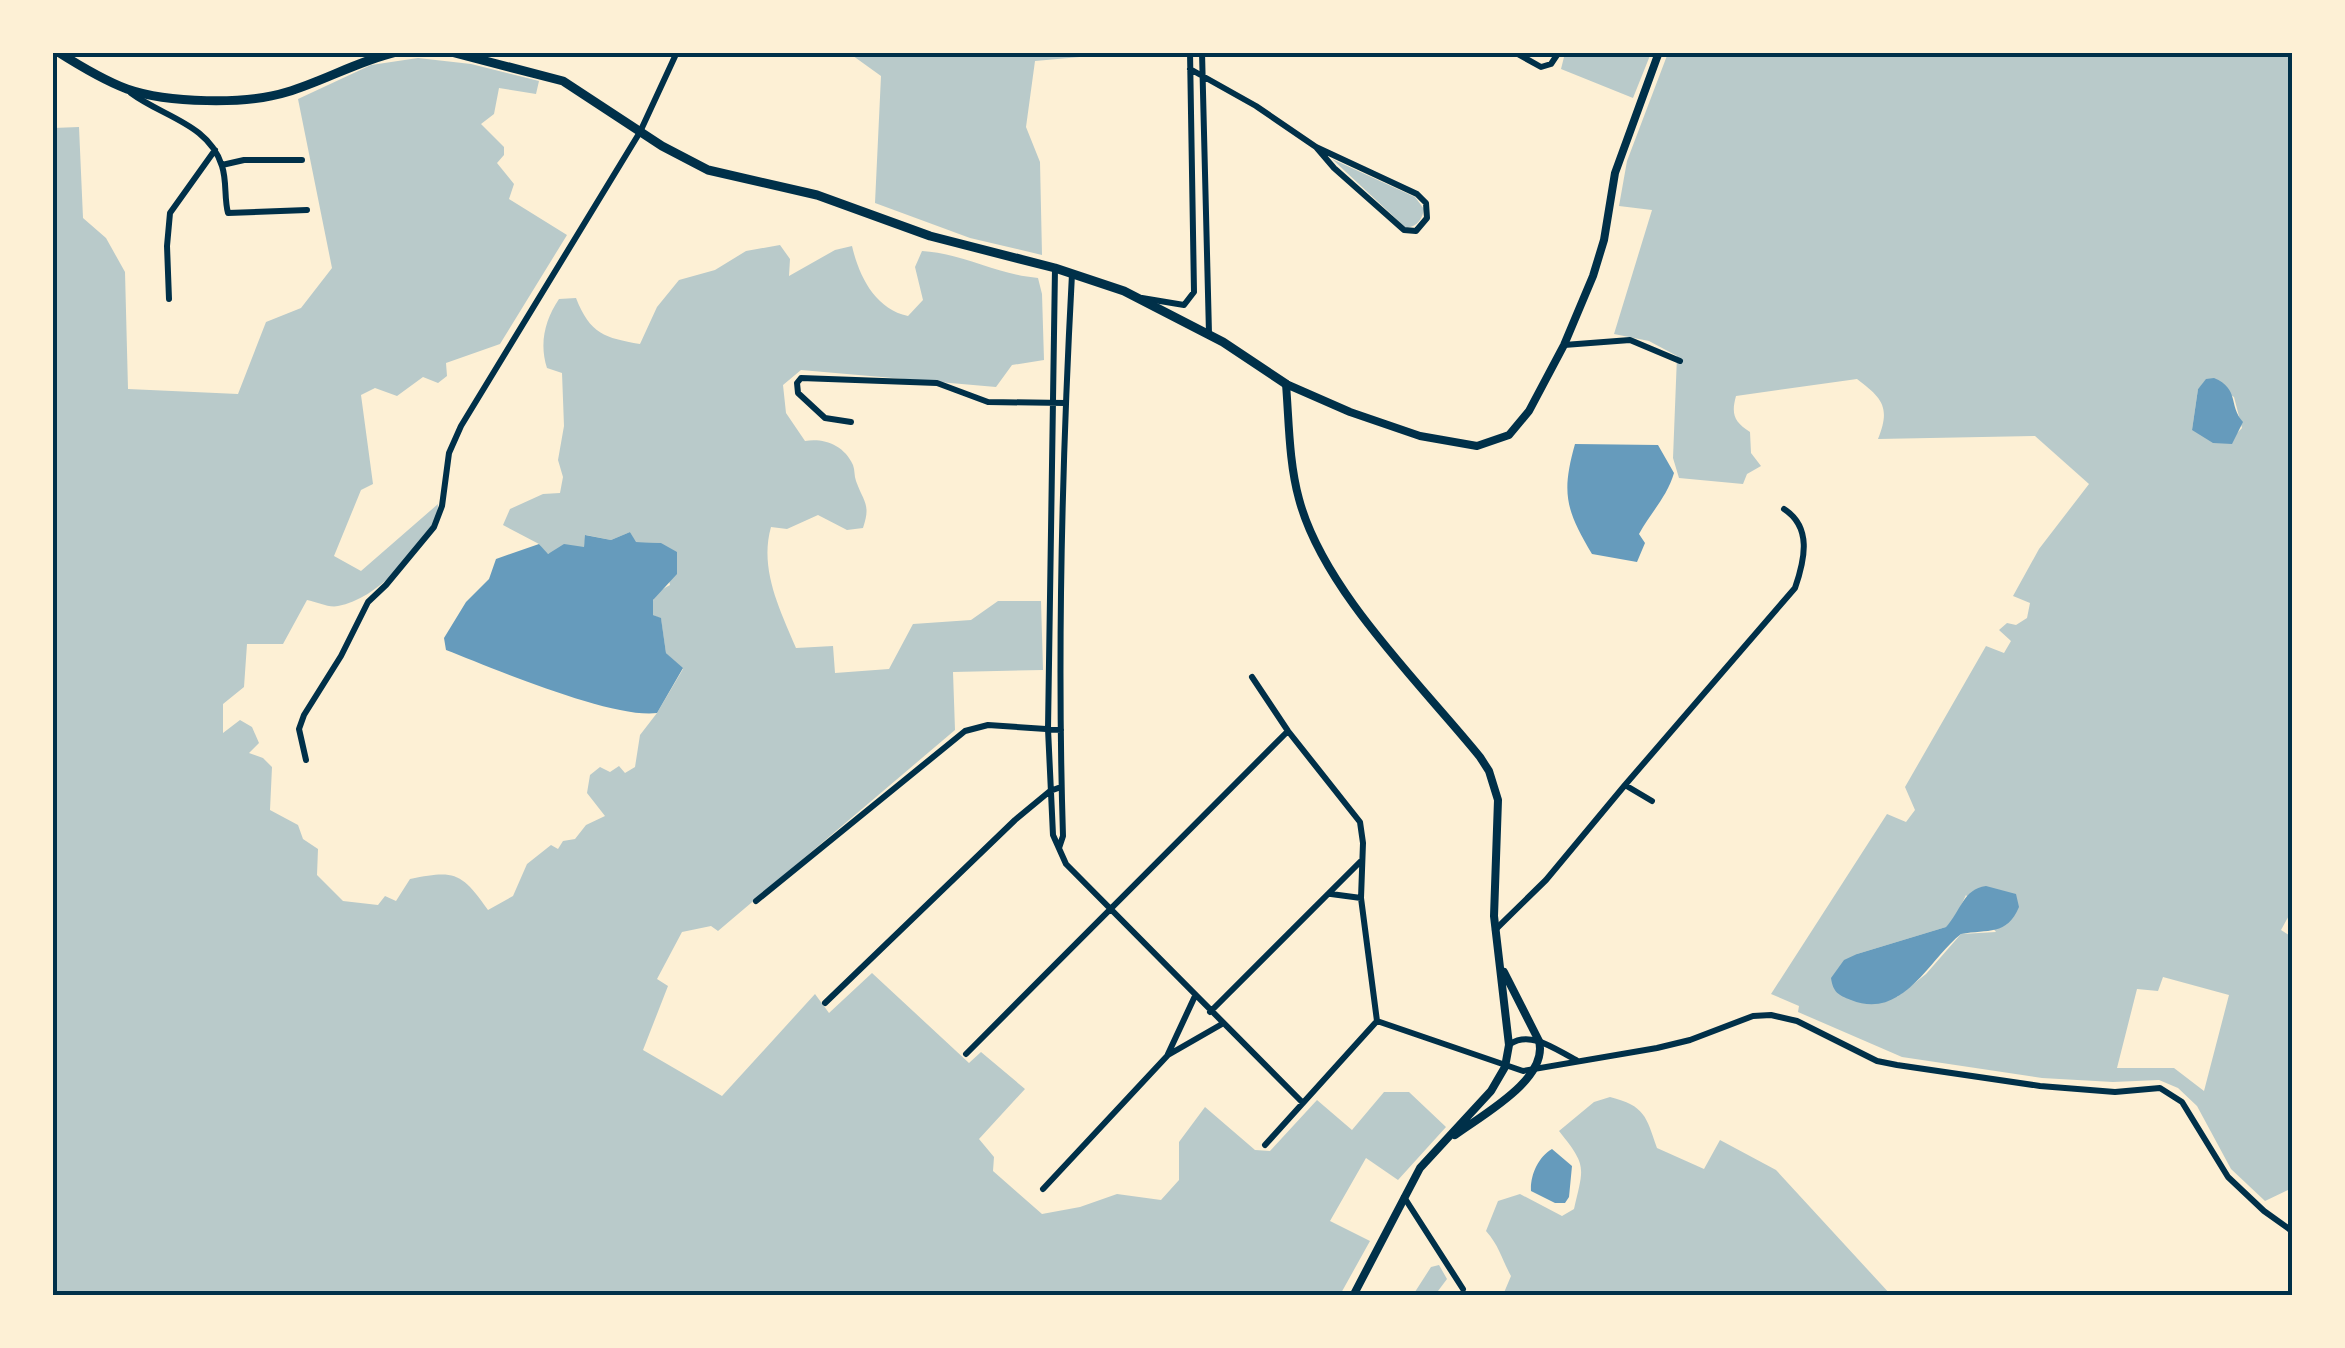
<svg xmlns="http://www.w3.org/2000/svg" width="2345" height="1348" font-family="Literata,serif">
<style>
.green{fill:#b9caca;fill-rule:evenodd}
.water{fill:#669bbc}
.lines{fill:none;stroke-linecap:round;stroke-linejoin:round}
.minor{stroke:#003049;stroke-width:6}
.tertiary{stroke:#003049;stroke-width:8}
.secondary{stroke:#003049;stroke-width:9}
.neatline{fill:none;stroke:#003049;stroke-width:4}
</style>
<rect width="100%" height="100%" fill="#fdf0d5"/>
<path class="green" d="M849 53H1125L1035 61 1026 127 1040 162 1042 255 970 238 875 203 881 76Z
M1565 53V52L1651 53 1633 98 1561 69Z
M1668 53H2292V910L2281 930 2292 937V1188L2265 1201 2231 1169 2197 1106 2178 1088 2159 1080 2113 1082 2042 1078 1902 1057 1798 1012 1799 1006 1771 994 1887 814 1906 822 1915 810 1905 787 1986 646 2004 653 2011 641 1999 630 2007 623 2016 625 2027 618 2030 603 2013 596 2039 549 2089 484 2035 436 1878 439C1891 407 1882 398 1857 379L1736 396C1731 414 1734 422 1750 432L1751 453 1761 466 1747 474 1743 484 1679 478 1673 458 1677 356 1649 341 1614 334 1652 210 1619 206 1627 161ZM2206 380 2234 397 2242 428 2236 434 2192 430 2198 389ZM1966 895 1996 932 1961 934 1926 974 1897 997 1857 954 1946 927 1955 918ZM2163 977 2229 995 2204 1091 2174 1068H2117L2137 989 2158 991Z
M418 58 471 64 539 81 536 94 499 88 494 114 481 124 504 147V155L497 163 514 184 509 199 567 235 500 344 446 363 447 376 438 383 423 377 397 396 375 388 361 395 373 484 361 490 334 556 361 571 438 504 437 517C418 551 378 599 338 606 329 608 317 602 307 600L283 644H247L244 687 223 704V733L240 720 252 727 259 743 249 753 263 758 272 767 270 810 298 825 303 839 318 849 317 875 343 901 378 905 385 896 396 901 410 879C455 870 461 872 488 910L513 896 527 864 551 845 558 849 563 841 575 839 586 825 605 816 587 793 590 775 600 767 610 772 619 766 625 773 635 767 640 735 657 713 683 669 666 653 661 619 653 615C649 600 656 592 670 585L661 543 635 542 630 532 611 540 586 535 584 547 547 554 539 544 503 525 510 509 543 494 560 493 563 477 558 460 564 426 562 373 547 368C539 343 545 320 559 299L576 298C590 334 605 338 640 344L657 307 679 280 715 270 746 251 780 245 790 259 789 276 835 250 852 246C859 276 875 309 908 316L923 300 915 267 922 251C962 253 998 275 1038 278L1042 294 1044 360 1012 365 996 387 801 370 783 385 786 413 805 441C824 438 844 445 853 465 855 470 854 476 856 481 864 503 871 504 863 528L847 530 818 515 787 529 771 527C759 569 780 610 796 648L833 646 835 673 889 669 913 624 971 620 998 601H1041L1043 670 953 672 955 730 718 931 711 926 682 932 657 979 668 986 643 1050 722 1096 815 994 829 1013 872 973 969 1063 981 1052 1025 1089 979 1139 994 1157 993 1171 1042 1214 1080 1207 1117 1194 1161 1200 1179 1180V1142L1205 1107 1255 1150 1270 1151 1317 1100 1352 1130 1384 1092H1409L1446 1127 1398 1180 1366 1158 1330 1221 1370 1241 1340 1295 53 1296V128L79 127 83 218 106 238 125 272 128 389 238 394 266 322 301 308 332 268 298 99 371 65Z
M1332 159 1415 197 1424 209C1423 218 1416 229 1405 227Z
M1610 1097C1645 1106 1646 1116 1657 1148L1704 1169 1720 1140 1776 1170 1891 1295H1503L1511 1276C1501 1258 1500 1247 1486 1231L1498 1201 1520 1194 1562 1216 1574 1209C1584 1166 1587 1166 1559 1131L1594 1102Z
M1439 1265 1447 1279 1435 1295H1413L1431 1267Z"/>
<path class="water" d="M2214 378C2240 389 2228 405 2243 422L2232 444 2213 443 2192 430 2198 389 2206 379Z
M1575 444 1658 445 1674 473C1667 497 1651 512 1639 534L1645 543 1637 562 1592 554C1566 510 1561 494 1575 444Z
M630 532 636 542 661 543 677 552V574L653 600V615L661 618 666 653 683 668 657 713C613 719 492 668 446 650L444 638 466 602 489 579 496 559 539 544 548 554 564 544 584 547 585 535 611 540Z
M1986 886 2016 894 2019 907C2007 936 1988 929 1961 934 1929 959 1903 1021 1851 1000 1838 995 1833 992 1831 978L1844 960 1857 954 1946 927C1961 911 1963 889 1986 886Z
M1552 1149 1572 1166 1569 1197 1565 1203H1555L1531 1191C1530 1176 1538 1157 1552 1149Z"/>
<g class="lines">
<path class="minor" d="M1202 52 1209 334
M1514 52 1541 67 1551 64 1559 52
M1190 69 1256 106 1316 147 1417 194 1426 203 1427 218 1416 231 1404 230 1334 168 1316 147
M131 93C163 117 209 124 222 166 227 181 224 198 228 213L307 210
M222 165 244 160H302
M1055 268 1048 729 1053 835 1066 864 1303 1103
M1142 298 1184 305 1194 292 1190 52
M169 299 167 246 170 213 215 150
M1564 345 1630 340 1680 361
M851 422 825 418 798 393 797 383 801 378 937 383 988 402 1065 403
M1252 677 1288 731 1360 822 1363 843 1361 898 1377 1021
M306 760 299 729 304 715 341 656 368 602 386 585 434 527 442 506 449 453 461 426 640 132 677 52
M1625 785 1795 588C1805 559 1812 527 1784 509
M1059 848 1063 836C1057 649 1062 461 1072 274
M1331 894 1361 898
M756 901 965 731 988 725 1061 730
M1495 930 1546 880 1625 785 1652 801
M825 1003 1015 820 1050 791 1061 787
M1210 1012 1361 861
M1377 1021 1523 1071 1657 1048 1690 1040 1753 1016 1771 1015 1797 1021 1877 1061 1897 1065 2040 1086 2115 1092 2160 1088 2182 1102 2228 1177 2264 1211 2292 1231
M1510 1044C1531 1030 1556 1050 1576 1060
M966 1054 1288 731
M1168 1054 1195 996
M1265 1145 1377 1021
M1043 1189 1168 1055 1222 1024
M1404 1197 1463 1289"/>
<path class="tertiary" d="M1455 1135C1482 1115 1549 1079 1539 1041L1504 972
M1353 1296 1420 1168 1491 1091 1505 1067 1509 1045 1494 916 1498 800 1489 771 1480 757C1421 684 1323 590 1299 499 1289 463 1289 422 1286 384L1350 412 1420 436 1477 446 1509 435 1529 411 1564 345 1593 276 1604 240 1615 173 1659 52"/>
<path class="secondary" d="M58 52C80 66 103 80 127 89 167 103 246 105 287 92 324 81 358 61 396 52
M451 52 563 81 662 146 708 170 817 195 930 236 1055 268 1124 291 1223 342 1286 384"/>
</g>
<rect width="2345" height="1348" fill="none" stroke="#fdf0d5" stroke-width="110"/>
<rect x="55" y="55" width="2235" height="1238" class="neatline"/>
</svg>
